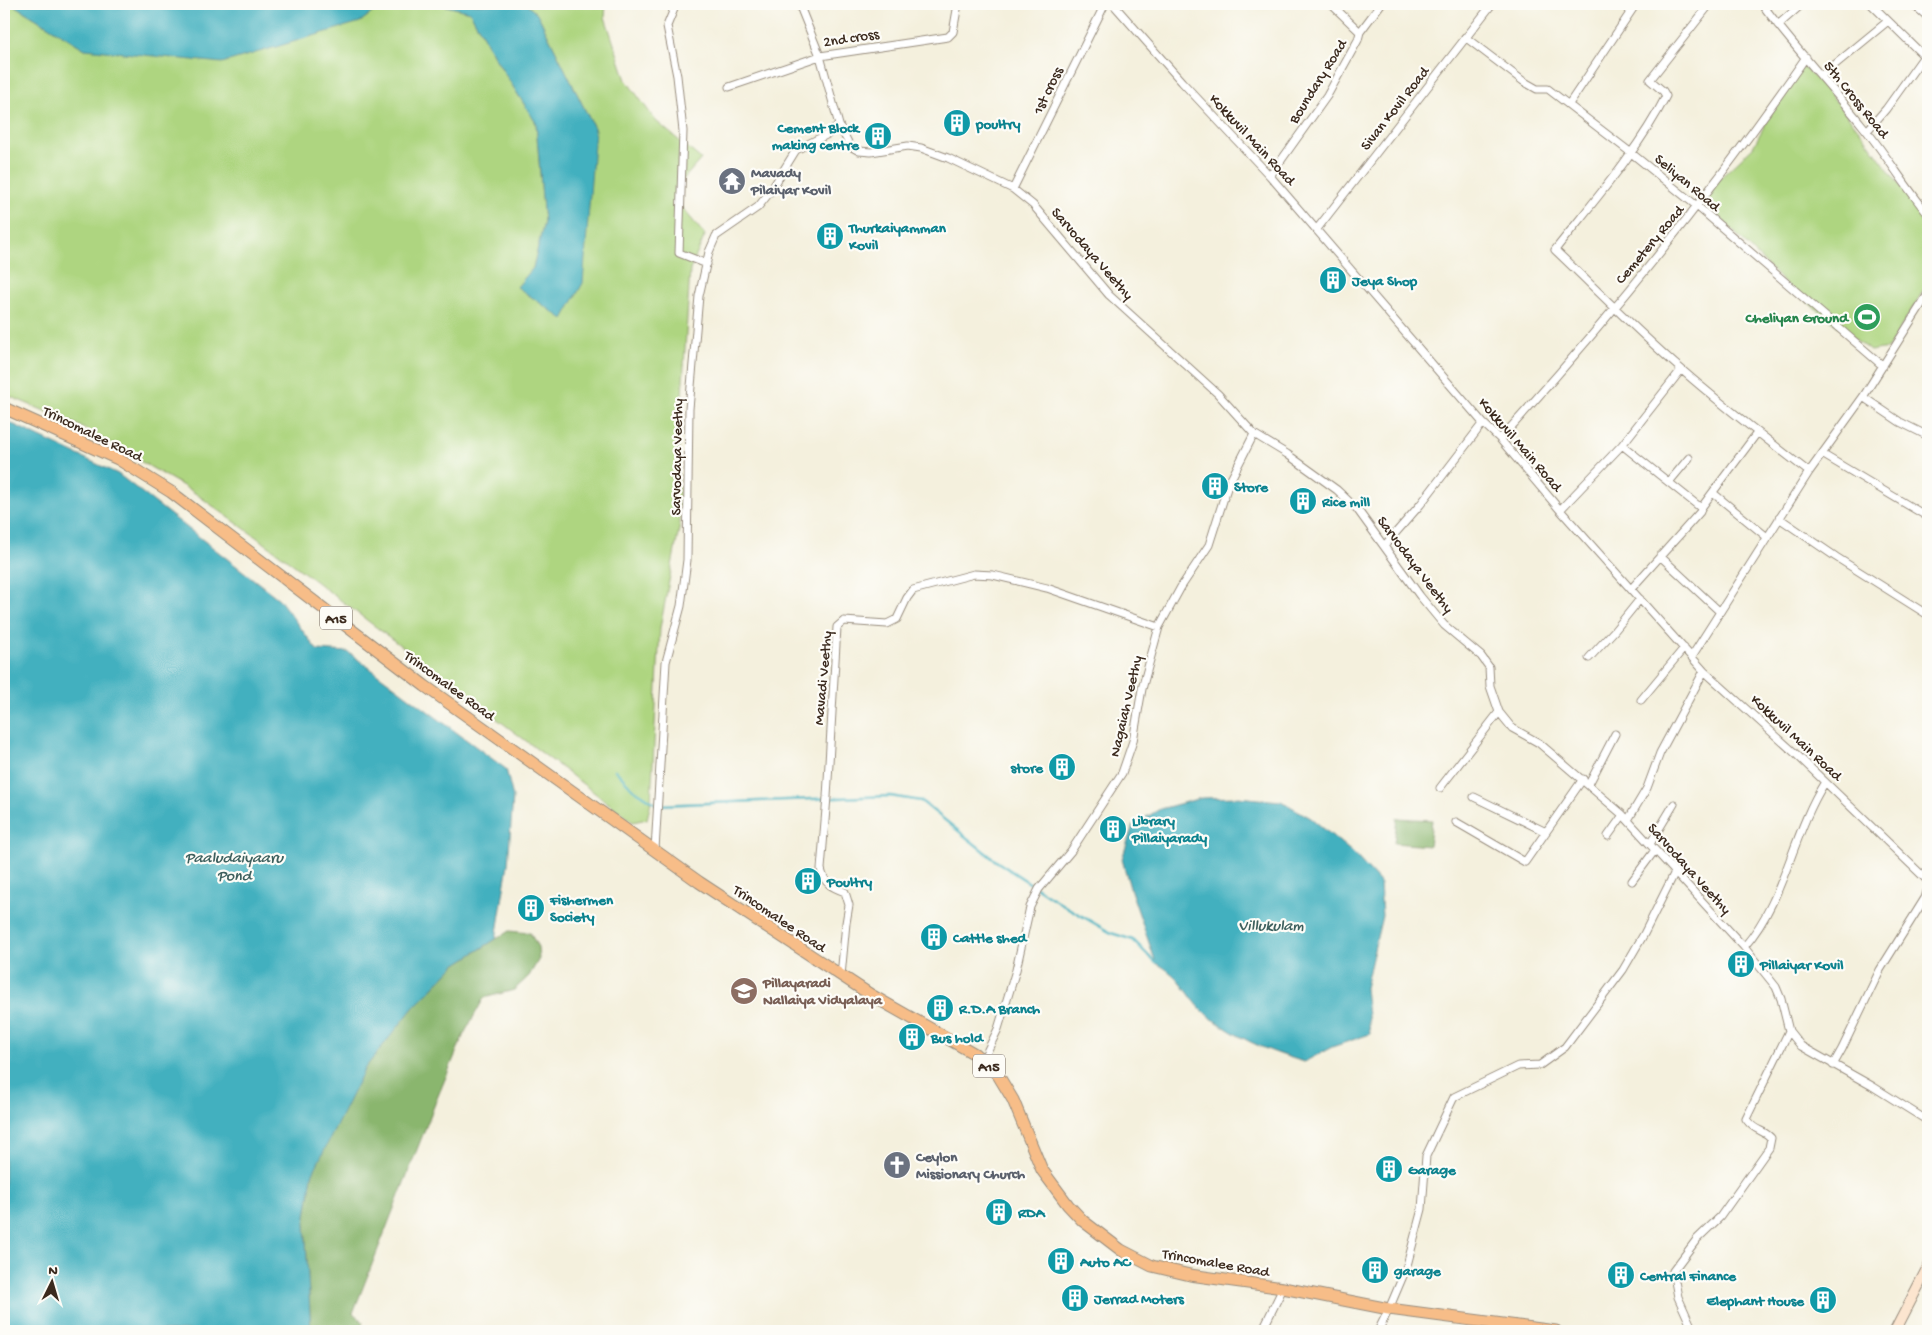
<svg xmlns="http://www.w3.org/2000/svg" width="1932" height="1335" font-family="'Gochi Hand',sans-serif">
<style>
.green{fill:#aed580;stroke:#74804f}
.forest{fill:#8ab66e;stroke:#627046}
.water{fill:#42b0bf;stroke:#3e6d6e}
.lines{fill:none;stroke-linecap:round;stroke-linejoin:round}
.stream{stroke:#42b0bf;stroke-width:2.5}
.minor-casing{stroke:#988d7e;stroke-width:9}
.secondary-casing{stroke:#988d7e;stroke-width:12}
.trunk-casing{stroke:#988d7e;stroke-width:13}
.minor{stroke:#fff;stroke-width:7}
.secondary{stroke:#fce5cf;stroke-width:10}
.trunk{stroke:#f7bd88;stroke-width:11}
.labels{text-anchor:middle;stroke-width:4.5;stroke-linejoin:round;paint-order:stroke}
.shield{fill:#fdfcf7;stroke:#75695f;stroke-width:1}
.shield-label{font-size:14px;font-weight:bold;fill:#3b2a1e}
.street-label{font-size:15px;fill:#3b2a1e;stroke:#fdfcf7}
.culture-label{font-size:15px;font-weight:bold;fill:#0d838f;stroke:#fdfcf7;text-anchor:start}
.worship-label{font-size:15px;font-weight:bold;fill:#5b616d;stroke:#fdfcf7;text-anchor:start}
.leisure-label{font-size:15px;font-weight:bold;fill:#27864d;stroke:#fdfcf7;text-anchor:end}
.education-label{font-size:15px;font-weight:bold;fill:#785e54;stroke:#fdfcf7;text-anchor:start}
.water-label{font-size:16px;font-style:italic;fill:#3e605e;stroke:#fdfcf7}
</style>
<rect width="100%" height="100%" fill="#fdfcf7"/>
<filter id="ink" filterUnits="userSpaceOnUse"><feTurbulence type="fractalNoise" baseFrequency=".02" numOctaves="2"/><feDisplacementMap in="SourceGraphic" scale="10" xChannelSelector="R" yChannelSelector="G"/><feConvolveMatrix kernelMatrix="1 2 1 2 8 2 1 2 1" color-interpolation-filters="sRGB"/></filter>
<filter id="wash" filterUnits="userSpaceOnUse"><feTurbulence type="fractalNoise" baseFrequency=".0096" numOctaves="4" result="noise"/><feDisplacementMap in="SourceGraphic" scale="20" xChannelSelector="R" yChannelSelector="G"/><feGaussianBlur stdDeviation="1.12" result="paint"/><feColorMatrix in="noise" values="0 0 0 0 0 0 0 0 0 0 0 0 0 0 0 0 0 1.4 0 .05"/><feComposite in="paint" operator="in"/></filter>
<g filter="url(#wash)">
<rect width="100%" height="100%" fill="#f4f0dd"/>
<path class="green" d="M4 4H12L85 49 360 22 383 4H439L470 12 495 58 536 123 544 222 533 268 563 319 595 130 538 15 526 4H606L605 17 626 80 656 121 701 159 675 189 679 204 705 235 690 270 678 460 680 524 660 628 651 802 647 819 633 822 277 552 192 491 76 424 4 394Z
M1803 66 1827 90 1863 135 1928 224V283L1888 348 1870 351 1787 286 1700 197 1753 147 1777 102Z"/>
<path class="forest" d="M1397 818 1432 820 1429 846 1394 843Z
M509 931 530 933 538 947 539 959 529 976 514 990 484 998 464 1034 438 1096 353 1313 363 1322 360 1331H311L305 1224 312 1175 330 1135 365 1068 413 1008 455 965Z"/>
<path class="water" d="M12 4H383L360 22 222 63 85 49Z
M439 4H526L538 15 595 130 583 283 563 319 517 287 533 268 544 222 536 123 495 58 470 12Z
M4 420 118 474 279 599 317 650 348 652 506 769 513 797 508 864 496 939 455 965 413 1008 365 1068 312 1175 305 1224 311 1331H4Z
M1237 797 1281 801 1311 818 1353 853 1380 882 1382 916 1365 988 1370 1034 1332 1047 1304 1062C1272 1052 1247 1043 1220 1024 1215 1020 1208 1017 1204 1012 1185 993 1182 977 1156 963L1130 888 1122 859 1133 825 1160 809 1201 798Z"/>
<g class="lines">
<path class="stream" d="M615 770 633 789 658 805 890 796 921 801 996 861 1063 905 1111 933 1133 940 1156 963"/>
</g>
</g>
<g filter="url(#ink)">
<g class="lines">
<g class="minor-casing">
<path id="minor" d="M672 4 674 9 667 26 677 76 683 131 679 253 707 264
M1113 4 1182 82 1270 176 1483 423 1500 439 1560 510 1704 671 1796 754 1928 881
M1710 4 1650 80 1663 91 1666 96C1638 151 1593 202 1555 250 1597 290 1638 332 1682 370 1723 406 1766 439 1809 472
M1762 4C1793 46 1829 84 1862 125 1885 153 1904 185 1928 214
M1871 4 1928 60
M1913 4 1928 17
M1778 25 1802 4
M1360 32 1381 4
M1465 37 1523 81 1537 89H1548L1630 152 1698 207 1883 366
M1821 76 1888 21
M729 87 820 56 948 37 953 32 958 4
M1569 104 1636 4
M839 125 850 146 859 151 871 152 908 146 921 148 948 158 1013 189 1033 205 1109 295 1218 394 1254 434 1287 454 1337 490 1357 509 1420 596 1444 625 1481 656 1489 667 1490 686 1499 712 1512 728 1539 743 1623 815 1744 947 1776 987 1781 999 1789 1031 1801 1046 1872 1086 1928 1121
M1867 131 1886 109 1924 56
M1270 176 1327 96 1358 40 1360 32 1331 4
M1013 189 1105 4
M1317 229 1492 4
M1863 397 1900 422 1928 436
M1500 439C1610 319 1713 191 1806 57
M1622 445 1701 508
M1822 454 1928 517
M1669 482 1689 458
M1713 493 1767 537
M1560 510 1622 445 1681 370
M1779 518 1836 557 1928 615
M1385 545 1420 505 1483 423
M1660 556 1719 611
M1631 589 1700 512 1701 508 1757 433
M1692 656 1809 472 1863 397 1928 294
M1589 658 1615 630 1640 599
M1641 700 1684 648
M1589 784 1615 734
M1440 788 1499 712
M1474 797 1546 832
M1628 820 1647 788 1660 753 1704 671
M1456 822 1525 862 1583 779
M1608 836 1623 815
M1650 844 1674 804
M655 850 666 662 681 606 687 560 689 409 699 296 709 252 716 236 758 207 770 192 796 150 828 134 839 125 820 56 799 4
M1632 881 1655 850
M1744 947C1785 900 1792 834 1825 782
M841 976 846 923 849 905 845 892C832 887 824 884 821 869L827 797 837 627 844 621 887 624 897 619 907 598 913 590 974 574 993 575 1047 588 1159 627
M983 1060 998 1029 1016 970 1030 907 1039 889 1071 851 1122 773 1133 741 1142 689 1159 627 1181 587 1209 545 1228 485 1254 434
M1833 1065 1842 1049 1880 970 1925 898 1928 888
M1262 1331 1283 1288
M1378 1331 1389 1309 1406 1269 1422 1209 1426 1156 1454 1097 1518 1066 1540 1065 1565 1047 1623 970 1644 934 1675 872
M1689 1331 1691 1326 1678 1297 1673 1271 1697 1239 1720 1217 1769 1148 1771 1138C1762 1128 1756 1133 1746 1119L1789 1031"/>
</g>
<g class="secondary-casing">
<path id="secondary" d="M1895 1331 1928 1267"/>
</g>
<g class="trunk-casing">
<path id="trunk" d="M4 408 118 459 171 492 425 686 699 882 871 995 975 1054 998 1075 1013 1100 1042 1170 1068 1205 1083 1221 1121 1250 1152 1266 1190 1275 1283 1288 1389 1309 1556 1331"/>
</g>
<use href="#minor" class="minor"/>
<use href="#secondary" class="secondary"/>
<use href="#trunk" class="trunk"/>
</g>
</g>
<defs>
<g id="building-disc" transform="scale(1.4375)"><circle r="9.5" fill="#0f9aa8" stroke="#fdfcf7"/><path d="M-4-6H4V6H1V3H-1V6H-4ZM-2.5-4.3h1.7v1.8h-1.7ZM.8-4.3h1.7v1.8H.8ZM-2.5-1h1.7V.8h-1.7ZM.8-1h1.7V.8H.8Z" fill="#fff"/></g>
<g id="temple-disc" transform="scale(1.4375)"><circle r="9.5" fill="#6b7280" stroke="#fdfcf7"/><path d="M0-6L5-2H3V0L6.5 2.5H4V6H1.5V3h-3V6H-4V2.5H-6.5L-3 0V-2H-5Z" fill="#fff"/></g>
<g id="stadium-disc" transform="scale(1.4375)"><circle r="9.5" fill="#2e9e5b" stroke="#fdfcf7"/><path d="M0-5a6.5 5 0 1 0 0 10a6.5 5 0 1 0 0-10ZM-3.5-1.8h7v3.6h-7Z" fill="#fff"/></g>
<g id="school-disc" transform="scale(1.4375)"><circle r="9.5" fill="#8d6e63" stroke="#fdfcf7"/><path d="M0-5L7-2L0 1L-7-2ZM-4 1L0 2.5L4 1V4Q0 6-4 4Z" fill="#fff"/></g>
<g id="church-disc" transform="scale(1.4375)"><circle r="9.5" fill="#6b7280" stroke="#fdfcf7"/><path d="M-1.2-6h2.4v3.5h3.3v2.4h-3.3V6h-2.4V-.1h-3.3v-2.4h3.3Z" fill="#fff"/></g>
</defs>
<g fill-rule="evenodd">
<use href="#building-disc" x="957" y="123"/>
<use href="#building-disc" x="878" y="136"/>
<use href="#temple-disc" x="732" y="181"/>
<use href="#building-disc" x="830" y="236"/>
<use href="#building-disc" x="1333" y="280"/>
<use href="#stadium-disc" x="1867" y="317"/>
<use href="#building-disc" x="1215" y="486"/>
<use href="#building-disc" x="1303" y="501"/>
<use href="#building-disc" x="1062" y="767"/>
<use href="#building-disc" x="1113" y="829"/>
<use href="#building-disc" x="808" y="881"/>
<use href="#building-disc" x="531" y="908"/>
<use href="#building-disc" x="934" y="937"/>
<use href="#building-disc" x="1741" y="964"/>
<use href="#school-disc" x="744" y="991"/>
<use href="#building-disc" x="940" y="1008"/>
<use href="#building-disc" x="912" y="1037"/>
<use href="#church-disc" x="897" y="1165"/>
<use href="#building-disc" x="1389" y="1169"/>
<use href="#building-disc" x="999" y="1212"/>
<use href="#building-disc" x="1061" y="1261"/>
<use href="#building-disc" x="1375" y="1270"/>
<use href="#building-disc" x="1621" y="1275"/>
<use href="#building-disc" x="1075" y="1298"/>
<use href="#building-disc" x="1823" y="1300"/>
</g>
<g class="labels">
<g class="shield">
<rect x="320" y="606.5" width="32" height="23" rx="4"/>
<rect x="973" y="1054.5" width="32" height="23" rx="4"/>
</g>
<g class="shield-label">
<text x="336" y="623">A15</text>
<text x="989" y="1071">A15</text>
</g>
<g class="street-label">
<text transform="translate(851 37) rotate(-9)" y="5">2nd cross</text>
<text transform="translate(1317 81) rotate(-58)" y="5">Boundary Road</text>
<text transform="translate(1047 90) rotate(-64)" y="5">1st cross</text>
<text transform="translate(1857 99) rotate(51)" y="5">5th Cross Road</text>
<text transform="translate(1394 108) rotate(-52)" y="5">Sivan Kovil Road</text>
<text transform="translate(1253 139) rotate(47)" y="5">Kokkuvil Main Road</text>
<text transform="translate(1688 182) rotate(40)" y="5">Seliyan Road</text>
<text transform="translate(1649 244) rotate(-50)" y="5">Cemetery Road</text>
<text transform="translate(1093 253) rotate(49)" y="5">Sarvodaya Veethy</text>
<text transform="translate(93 433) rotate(26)" y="5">Trincomalee Road</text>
<text transform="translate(1521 444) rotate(49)" y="5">Kokkuvil Main Road</text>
<text transform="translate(676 457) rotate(-89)" y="5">Sarvodaya Veethy</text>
<text transform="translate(1416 564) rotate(53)" y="5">Sarvodaya Veethy</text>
<text transform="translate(822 678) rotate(-85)" y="5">Mavadi Veethy</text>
<text transform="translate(450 685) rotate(36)" y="5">Trincomalee Road</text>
<text transform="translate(1125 706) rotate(-77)" y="5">Nagaiah Veethy</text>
<text transform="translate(1797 737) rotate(43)" y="5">Kokkuvil Main Road</text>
<text transform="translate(1690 868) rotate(48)" y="5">Sarvodaya Veethy</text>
<text transform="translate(780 918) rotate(34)" y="5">Trincomalee Road</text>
<text transform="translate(1216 1262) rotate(10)" y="5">Trincomalee Road</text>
</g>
<g class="culture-label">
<text x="976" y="128">poultry</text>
<text x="859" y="132" text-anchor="end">Cement Block<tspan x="859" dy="17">making centre</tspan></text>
<text x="849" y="232">Thurkaiyamman<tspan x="849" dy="17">Kovil</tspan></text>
<text x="1352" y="285">Jeya Shop</text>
<text x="1234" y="491">Store</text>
<text x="1322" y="506">Rice mill</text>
<text x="1043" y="772" text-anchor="end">store</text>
<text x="1132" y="825">Library<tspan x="1132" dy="17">Pillaiyarady</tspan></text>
<text x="827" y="886">Poultry</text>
<text x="550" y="904">Fishermen<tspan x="550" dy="17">Society</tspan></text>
<text x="953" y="942">Cattle shed</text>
<text x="1760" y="969">Pillaiyar Kovil</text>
<text x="959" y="1013">R.D.A Branch</text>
<text x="931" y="1042">Bus hold</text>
<text x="1408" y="1174">Garage</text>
<text x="1018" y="1217">RDA</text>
<text x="1080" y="1266">Auto AC</text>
<text x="1394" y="1275">garage</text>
<text x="1640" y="1280">Central Finance</text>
<text x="1094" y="1303">Jerrad Moters</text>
<text x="1804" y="1305" text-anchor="end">Elephant House</text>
</g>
<g class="worship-label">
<text x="751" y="177">Mavady<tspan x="751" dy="17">Pilaiyar Kovil</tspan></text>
<text x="916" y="1161">Ceylon<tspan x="916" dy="17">Missionary Church</tspan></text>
</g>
<g class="leisure-label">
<text x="1848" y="322">Cheliyan Ground</text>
</g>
<g class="education-label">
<text x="763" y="987">Pillayaradi<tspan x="763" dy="17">Nallaiya Vidyalaya</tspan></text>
</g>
<g class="water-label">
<text x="234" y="862">Paaludaiyaaru<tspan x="234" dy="18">Pond</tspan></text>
<text x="1271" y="930">Villukulam</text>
</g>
</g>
<rect width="1932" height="1335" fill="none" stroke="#fdfcf7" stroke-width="20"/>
<g transform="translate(52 1282) rotate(5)" stroke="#fdfcf7" stroke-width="4" paint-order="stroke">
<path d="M0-4L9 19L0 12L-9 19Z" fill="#3b2a1e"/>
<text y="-8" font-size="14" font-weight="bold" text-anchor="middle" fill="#3b2a1e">N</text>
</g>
</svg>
